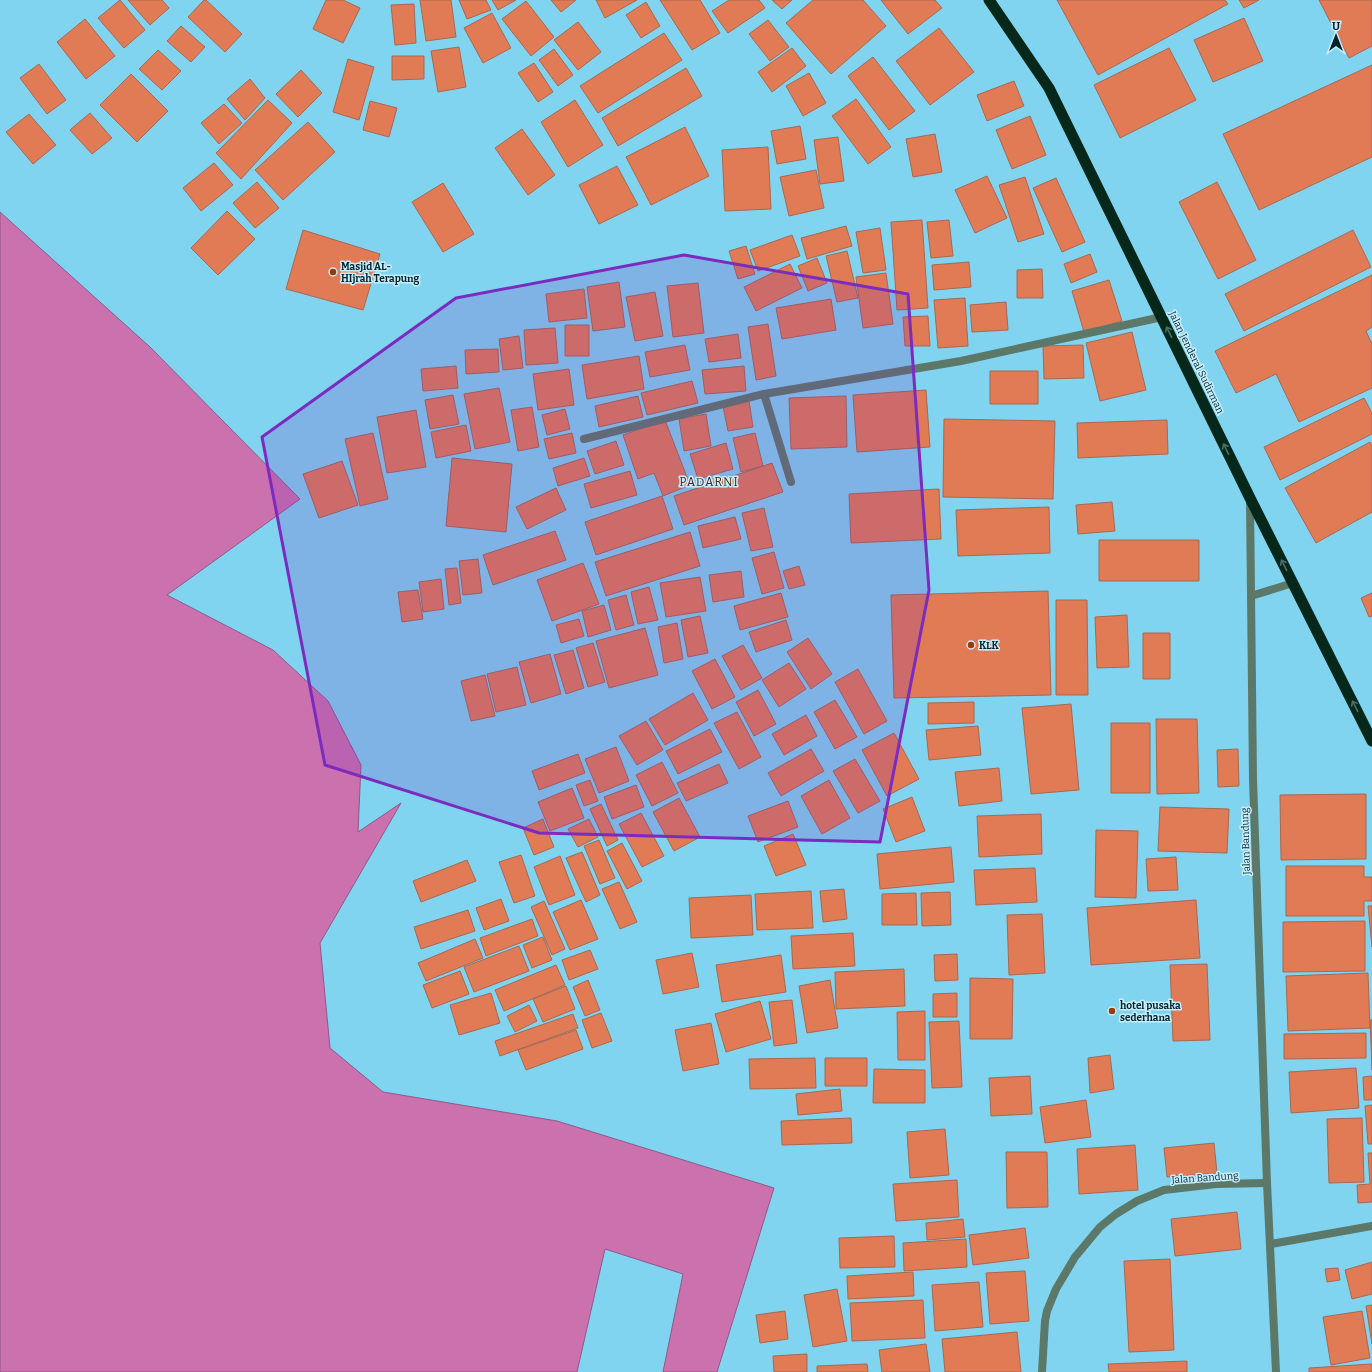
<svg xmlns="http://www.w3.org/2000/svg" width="1372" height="1372" font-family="Bitter,serif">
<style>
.water{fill:#cb71ae;stroke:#8e5a88}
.building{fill:#e07b55;stroke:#a86851}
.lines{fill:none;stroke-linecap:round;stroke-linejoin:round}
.minor{stroke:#5c7868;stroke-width:8}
.tertiary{stroke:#5c7868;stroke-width:8}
.trunk{stroke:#06281a;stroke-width:11}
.oneway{stroke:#4a6d69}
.marked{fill:#7b2cbf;fill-opacity:0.2;stroke:#7b2cbf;stroke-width:3;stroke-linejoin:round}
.poi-dot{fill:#9d3807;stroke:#c7eefc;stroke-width:1.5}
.labels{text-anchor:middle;stroke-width:3;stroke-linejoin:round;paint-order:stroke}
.poi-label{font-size:10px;font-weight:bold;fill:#00232e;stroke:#c7eefc;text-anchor:start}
.street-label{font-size:10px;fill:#00232e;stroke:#c7eefc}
.quarter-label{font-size:12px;letter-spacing:1px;fill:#5c1d01;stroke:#c7eefc}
</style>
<rect width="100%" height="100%" fill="#80d4ef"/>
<path class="water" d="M0 212 150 347 300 499 167 595 273 650 328 701 361 765 358 832 401 803 320 943 330 1048 383 1092 557 1121 774 1188 717 1372H663L683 1274 605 1249 577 1372H0Z"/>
<path class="building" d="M120 0 145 30 124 48 98 18Z
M128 0H162L169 8 150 25Z
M204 0H206L242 34 225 52 188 17Z
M326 0H343L360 8 343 43 313 29Z
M420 0H451L456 37 426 41Z
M459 0H486L491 10 467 19Z
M492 0H516L498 10Z
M551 0H576L561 12Z
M596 0H637L605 18Z
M660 0H700L720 33 692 50Z
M729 0H759L765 8 728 33 712 11Z
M772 0H792L782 9Z
M813 0H863L886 26 831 74 786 23Z
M881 0H935L942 8 908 34Z
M1057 0H1225L1228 4 1098 75Z
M1239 0H1259L1244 8Z
M1319 0H1372V46L1349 58Z
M526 1 554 37 531 56 502 19Z
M646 2 660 26 641 38 626 15Z
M414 4 416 43 395 45 391 5Z
M492 13 511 48 483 63 464 28Z
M1244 18 1263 61 1213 82 1194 40Z
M85 19 115 56 86 79 57 42Z
M768 20 789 47 770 61 749 34Z
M578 22 601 52 578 70 554 40Z
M181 26 205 47 191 62 167 41Z
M939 28 974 72 930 105 896 61Z
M664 33 682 60 598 113 580 86Z
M459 47 466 87 438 92 431 51Z
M792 48 806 66 772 92 758 72Z
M1169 48 1196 100 1120 138 1094 85Z
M554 49 573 75 558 86 539 60Z
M158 50 181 71 162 90 139 69Z
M392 56H424V79L392 80Z
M873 57 915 111 889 130 848 76Z
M348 59 374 67 359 120 333 112Z
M534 63 553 92 538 102 518 73Z
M39 64 66 100 47 114 20 78Z
M1372 65V157L1259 210 1223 134Z
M686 68 702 96 618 146 602 118Z
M301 70 322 93 298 117 276 94Z
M809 73 826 103 803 116 786 86Z
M131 74 168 111 137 142 100 105Z
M250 79 265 98 245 120 227 99Z
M1014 81 1024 106 987 121 977 95Z
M856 99 891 147 868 164 832 116Z
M268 100 292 123 241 179 216 153Z
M575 100 603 145 568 167 541 122Z
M370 101 397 108 389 137 363 130Z
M224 104 242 123 219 144 201 123Z
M90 113 112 138 92 154 70 130Z
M29 114 56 145 33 164 6 132Z
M1030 116 1046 155 1012 169 996 130Z
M308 122 335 152 283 200 255 170Z
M800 126 806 159 777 164 771 131Z
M685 127 709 176 651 205 626 157Z
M522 129 555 175 528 195 495 148Z
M935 134 942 172 913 177 906 139Z
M838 137 844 181 820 184 814 140Z
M768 147 771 209 725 211 722 150Z
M214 163 233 185 201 211 183 188Z
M617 166 638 205 599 224 579 185Z
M816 170 824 208 789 216 780 177Z
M987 176 1007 218 975 233 955 190Z
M1025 177 1044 234 1018 242 999 185Z
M1056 178 1085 242 1062 252 1033 188Z
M257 182 279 208 255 228 233 203Z
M1217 182 1256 260 1218 279 1179 202Z
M443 183 474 234 443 252 412 202Z
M227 211 255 239 218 275 191 248Z
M922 220 928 308 897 310 891 222Z
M949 220 953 256 931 258 927 222Z
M846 226 852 246 807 259 801 238Z
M880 228 886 270 863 273 856 232Z
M303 230 380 254 363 310 286 289Z
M1353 230 1371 267 1244 331 1225 294Z
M792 235 800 256 758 271 750 250Z
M746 246 755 274 738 279 729 251Z
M847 251 858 298 837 302 826 256Z
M1090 254 1097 272 1071 283 1064 264Z
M817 258 827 283 808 291 798 266Z
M969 262 971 287 934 290 932 265Z
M790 264 802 288 756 311 744 287Z
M1042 269 1043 298H1017V270Z
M886 273 893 324 863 328 856 277Z
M1372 275V327L1366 331 1372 344V388L1299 422 1276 374 1236 393 1215 351Z
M1109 280 1122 321 1084 332 1072 291Z
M619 282 625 327 593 331 587 287Z
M698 283 704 333 673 337 667 286Z
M584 289 587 318 549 322 546 294Z
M655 292 663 336 635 341 626 297Z
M965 298 968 346 938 348 934 300Z
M831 299 836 330 782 339 776 308Z
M1006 302 1008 330 972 332 970 305Z
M928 316 930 346H905L903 317Z
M768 324 776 376 756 380 748 327Z
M565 325H589V356H565Z
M555 328 558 363 526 365 524 330Z
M1132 332 1146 390 1100 401 1086 343Z
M738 334 741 358 709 362 705 339Z
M519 336 523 368 503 370 499 339Z
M685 345 690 370 650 377 645 352Z
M1083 345 1084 378 1044 379 1043 346Z
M498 349 499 372 466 374 465 350Z
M639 356 644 389 587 399 582 365Z
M456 366 458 388 423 391 421 369Z
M744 366 746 391 705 394 702 370Z
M569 369 574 405 538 410 533 374Z
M990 371H1038V404H990Z
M692 381 698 403 647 415 641 393Z
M499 388 510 442 475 449 464 394Z
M926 390 930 447 857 452 853 395Z
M453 395 459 424 430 429 425 400Z
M638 396 643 417 599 427 595 406Z
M846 396 847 447 791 449 789 398Z
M1364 398 1372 413V434L1280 480 1264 447Z
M749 401 753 427 728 431 723 406Z
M532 407 539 447 518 451 511 410Z
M565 409 570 429 547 435 542 415Z
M416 410 426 467 387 473 377 417Z
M706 414 711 446 684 451 679 419Z
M944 419 1055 421 1053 499 943 497Z
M665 420 690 485 663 496 654 473 638 479 623 435Z
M1167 420 1168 454 1078 458 1077 423Z
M466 425 471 451 436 458 431 432Z
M373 433 388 499 360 506 345 439Z
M572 433 576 453 549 459 544 439Z
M755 433 763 466 741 472 733 438Z
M616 441 624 465 595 474 587 451Z
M1370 442 1372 446V512L1316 543 1285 488Z
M726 443 733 469 698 479 690 454Z
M452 458 512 464 506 532 446 526Z
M584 458 590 476 558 486 553 468Z
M342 461 358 505 319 518 303 474Z
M772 463 783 492 684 525 674 496Z
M630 471 637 495 591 508 584 484Z
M556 488 566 510 527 529 516 507Z
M939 489 941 539 851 543 849 494Z
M662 496 673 529 596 555 585 522Z
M1112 502 1115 531 1078 534 1076 505Z
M1049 507 1050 553 958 556 956 510Z
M764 508 773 547 751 551 742 513Z
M735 517 741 539 703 548 698 526Z
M555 531 566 560 493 585 483 555Z
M690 532 700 566 606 596 595 562Z
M1099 540H1199V581H1099Z
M774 552 784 588 762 594 752 558Z
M478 559 482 593 463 595 459 561Z
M583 563 599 604 552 621 537 580Z
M799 566 805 585 789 589 783 571Z
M457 568 461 603 449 605 445 569Z
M741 571 744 597 713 602 709 575Z
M700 577 706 611 666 617 660 583Z
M441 579 444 609 423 612 419 582Z
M649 587 658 620 638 624 631 592Z
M418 590 423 619 402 622 398 592Z
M1048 591 1051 695 894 698 891 595Z
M781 593 788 617 740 630 734 606Z
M1372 593V616L1369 617 1361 598Z
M626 595 634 625 616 630 608 600Z
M1056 600H1087L1088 695H1056Z
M604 605 611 630 588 637 582 611Z
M1127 615 1129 667 1097 668 1095 617Z
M700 616 708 653 688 657 681 620Z
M579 619 584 636 561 643 556 625Z
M786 620 792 640 756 652 749 632Z
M677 623 683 659 664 663 658 627Z
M645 628 658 675 609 688 596 641Z
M1143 633H1170V679H1143Z
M808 638 832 674 811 689 787 652Z
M593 643 605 682 588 687 576 648Z
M743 645 762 678 741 690 722 656Z
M573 650 584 688 566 694 554 655Z
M550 654 561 694 531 703 519 662Z
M715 659 735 697 712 709 692 671Z
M789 663 806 689 779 707 762 680Z
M517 667 526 705 496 712 487 674Z
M858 669 887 721 864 734 835 682Z
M485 675 495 716 471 721 461 681Z
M758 690 776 724 754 736 736 702Z
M693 693 708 720 665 745 649 719Z
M835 700 857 737 835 749 814 712Z
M974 702V723L928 724V703Z
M1071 704 1079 790 1031 794 1022 708Z
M737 712 761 757 739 769 714 723Z
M806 715 817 736 784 755 772 734Z
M1156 719H1197L1199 793 1157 794Z
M646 721 663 750 637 765 619 736Z
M1111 723H1150V793H1111Z
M978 726 981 755 929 760 926 730Z
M710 729 722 752 678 774 666 751Z
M894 733 919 779 887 796 862 750Z
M616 747 629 781 599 793 585 759Z
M811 749 824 771 781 796 768 773Z
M1238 749 1239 786 1218 787 1217 750Z
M578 754 585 773 539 790 532 771Z
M855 759 880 801 858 813 833 771Z
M662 762 678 793 652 806 636 775Z
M719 764 728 783 686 801 677 783Z
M999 768 1002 801 959 806 955 772Z
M590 780 598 801 584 806 576 785Z
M829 780 850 818 822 834 801 796Z
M636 785 644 807 612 819 604 797Z
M572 788 584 818 550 831 538 802Z
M1366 794V859L1281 860 1280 795Z
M912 797 925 831 896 842 883 809Z
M679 798 700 837 674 851 653 812Z
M788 801 798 827 758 842 748 816Z
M601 804 618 840 607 846 590 809Z
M1160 807 1229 809 1227 853 1158 851Z
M641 813 664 856 642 867 619 824Z
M1041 814 1042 854 979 857 977 816Z
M543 819 554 847 534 855 523 828Z
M589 819 598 837 578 847 568 829Z
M1096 830 1138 831 1136 898 1095 897Z
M793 834 806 865 776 876 764 846Z
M599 840 615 878 600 884 584 846Z
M622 843 642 881 627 889 607 851Z
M951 847 954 882 880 889 877 854Z
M582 852 600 895 586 902 566 858Z
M521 855 535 896 514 903 499 862Z
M560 856 575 895 549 905 534 867Z
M1176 857 1178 890 1148 891 1146 859Z
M467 860 476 881 421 902 413 881Z
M1286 866H1364V877H1372V901H1364V916H1286Z
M1035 868 1037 902 976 905 974 870Z
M619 882 637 922 620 929 602 889Z
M844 889 847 919 823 922 820 891Z
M811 891 813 928 757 930 755 894Z
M950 892 951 925 922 926 921 893Z
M916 893 917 925H882V894Z
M751 895 753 935 691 938 689 898Z
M501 899 509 921 484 930 476 908Z
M581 900 598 939 570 950 553 912Z
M1196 900 1200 958 1091 965 1087 908Z
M544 901 565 949 552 955 531 907Z
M1368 906H1372V947Z
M468 910 475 931 421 949 414 927Z
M1042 914 1045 973 1009 975 1007 915Z
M532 919 538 936 486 956 480 938Z
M1365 921V971L1283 972V922Z
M853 933 855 966 793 969 791 936Z
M543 937 552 960 532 968 523 945Z
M475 939 483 958 426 981 418 963Z
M519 946 529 971 474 992 464 967Z
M590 950 598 969 569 980 562 960Z
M692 953 699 987 663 994 656 960Z
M957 954 958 980 935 981 934 955Z
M781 955 786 992 722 1002 716 965Z
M1207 964 1210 1040 1173 1041 1170 965Z
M556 965 565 985 504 1011 495 990Z
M904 969 905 1006 836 1009 835 972Z
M460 971 469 994 432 1008 423 985Z
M1368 973 1370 1028 1288 1031 1286 976Z
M970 978 1013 979 1012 1039H970Z
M588 980 600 1010 585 1016 573 987Z
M830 980 838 1028 807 1033 799 986Z
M566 986 575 1009 543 1022 533 999Z
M491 993 500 1023 459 1035 450 1005Z
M957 993V1017H933V994Z
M792 1000 797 1043 774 1046 769 1002Z
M760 1001 771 1039 726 1052 715 1014Z
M529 1005 537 1021 515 1032 507 1016Z
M925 1011V1060H898L897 1012Z
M601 1013 612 1041 592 1048 582 1020Z
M573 1014 578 1028 500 1056 495 1041Z
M1370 1020H1372V1070Z
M959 1021 962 1087 932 1088 929 1022Z
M711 1023 719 1064 683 1071 675 1030Z
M576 1030 583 1049 526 1070 518 1050Z
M1366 1033V1058L1284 1059V1034Z
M1110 1055 1114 1089 1090 1093 1088 1058Z
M815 1058 816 1088 750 1089 749 1059Z
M825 1058H867V1086H825Z
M1356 1068 1359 1108 1291 1113 1289 1072Z
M874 1069 925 1070V1103H873Z
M1030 1076 1032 1114 991 1116 989 1078Z
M1372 1076V1100H1364L1363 1077Z
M840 1089 842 1111 798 1115 796 1094Z
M1086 1100 1091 1137 1045 1143 1040 1107Z
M1372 1105V1144H1368L1365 1106Z
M851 1118 852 1143 782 1145 781 1121Z
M1362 1118 1364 1182 1329 1183 1327 1119Z
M945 1129 949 1175 910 1178 907 1132Z
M1214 1143 1217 1173 1167 1177 1164 1148Z
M1135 1145 1138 1190 1079 1194 1077 1149Z
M1006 1152H1047L1048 1207 1007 1208Z
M1368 1153H1372V1202L1358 1203 1357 1185 1370 1184Z
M957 1180 959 1217 896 1221 893 1184Z
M1237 1212 1241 1249 1175 1256 1171 1219Z
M963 1219 965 1237 927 1240 926 1223Z
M1025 1228 1029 1258 973 1265 969 1235Z
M894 1236 895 1267 840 1268 839 1238Z
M966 1239 967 1267 904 1271 903 1243Z
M1170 1259 1174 1350 1129 1352 1124 1261Z
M1372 1262V1294L1352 1299 1345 1270Z
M1338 1268 1340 1280 1327 1282 1325 1269Z
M1025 1271 1029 1321 990 1324 986 1273Z
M913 1272 914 1296 848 1299 847 1276Z
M979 1282 983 1327 935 1331 932 1285Z
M837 1289 847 1341 813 1347 804 1295Z
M923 1300 925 1338 852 1341 850 1303Z
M1372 1305V1344L1366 1306Z
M785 1311 788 1339 760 1343 756 1315Z
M1362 1311 1370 1358 1331 1365 1323 1317Z
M1017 1332 1021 1372H945L942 1339Z
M926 1344 930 1372H882L879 1350Z
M807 1354V1372H774L773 1356Z
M1187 1361V1372H1109L1108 1364Z
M867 1364 868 1372H817V1366Z
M1372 1364V1372H1309V1368Z"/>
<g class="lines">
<path class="minor" d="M764 394 791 482
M584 439 764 394 961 361 1162 317
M1271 1244 1372 1226
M1042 1372 1045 1321 1047 1311 1056 1289 1075 1257 1100 1227 1116 1214 1137 1201 1164 1190 1216 1184 1267 1183"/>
<path class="tertiary" d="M1250 501 1253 779 1267 1183 1276 1372
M1251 596 1293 583"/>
<path class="trunk" d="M989 0 1049 88 1250 498 1372 741"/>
</g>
<defs><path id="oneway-shaft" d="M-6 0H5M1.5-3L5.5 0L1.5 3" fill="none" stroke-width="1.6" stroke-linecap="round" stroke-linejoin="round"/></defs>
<g class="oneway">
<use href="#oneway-shaft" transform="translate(1169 332) rotate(-116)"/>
<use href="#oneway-shaft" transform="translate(1226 449) rotate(-116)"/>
<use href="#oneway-shaft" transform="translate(1284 565) rotate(-117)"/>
<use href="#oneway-shaft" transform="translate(1355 706) rotate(-117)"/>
</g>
<path class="marked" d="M684 255 908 294 929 590 880 842 539 833 325 765 262 437 456 298Z"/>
<g class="poi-dot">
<circle cx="333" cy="272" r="4"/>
<circle cx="971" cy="645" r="4"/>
<circle cx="1112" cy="1011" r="4"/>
</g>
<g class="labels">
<g class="poi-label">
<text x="341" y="270">Masjid AL-<tspan x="341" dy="12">HIjrah Terapung</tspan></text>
<text x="979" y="649">KLK</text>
<text x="1120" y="1009">hotel pusaka<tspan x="1120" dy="12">sederhana</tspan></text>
</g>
<g class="street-label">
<text transform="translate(1197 362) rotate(64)" y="4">Jalan Jenderal Sudirman</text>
<text transform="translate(1245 841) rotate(-92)" y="4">Jalan Bandung</text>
<text transform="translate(1205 1177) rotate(-4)" y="4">Jalan Bandung</text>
</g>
<g class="quarter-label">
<text x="709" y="486">PADARNI</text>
</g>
</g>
<g transform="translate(1336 36)" stroke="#c7eefc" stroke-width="3" paint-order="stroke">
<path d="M0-3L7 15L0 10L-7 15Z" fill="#00232e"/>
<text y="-6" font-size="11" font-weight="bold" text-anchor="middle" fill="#00232e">U</text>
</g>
</svg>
